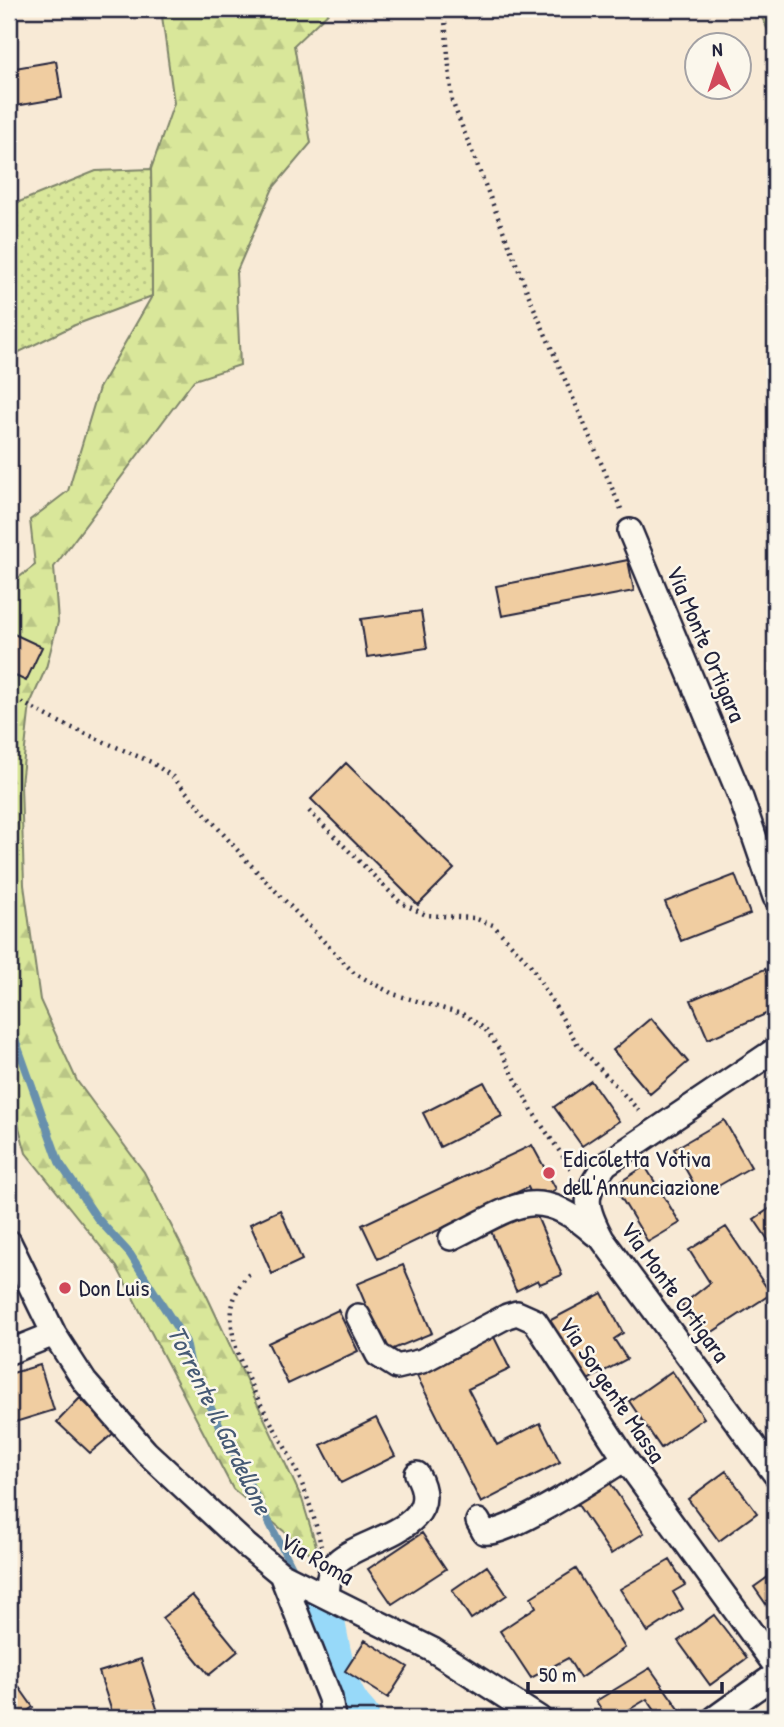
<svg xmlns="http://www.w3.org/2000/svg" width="784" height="1727" font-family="'Patrick Hand',sans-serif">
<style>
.forest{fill:url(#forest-firs);stroke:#7e846a;stroke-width:2}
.garden{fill:url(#garden-dots);stroke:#7e846a;stroke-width:2}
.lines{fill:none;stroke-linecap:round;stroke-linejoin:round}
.stream{stroke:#6890ad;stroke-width:8}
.river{stroke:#97d9f9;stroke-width:47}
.building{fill:#f0cda1;stroke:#22223b;stroke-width:2}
.street-casing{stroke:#22223b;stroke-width:28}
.path{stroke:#22223b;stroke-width:4.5;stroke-dasharray:2 5;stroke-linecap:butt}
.street{stroke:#fbf7ec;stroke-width:23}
.poi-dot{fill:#d1495b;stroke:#fbf7ec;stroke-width:2.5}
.labels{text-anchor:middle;stroke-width:5;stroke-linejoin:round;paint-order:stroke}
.street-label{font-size:24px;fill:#22223b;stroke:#fbf7ec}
.poi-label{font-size:24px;fill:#22223b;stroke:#fbf7ec;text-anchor:start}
.water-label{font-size:26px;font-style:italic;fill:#455974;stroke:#fbf7ec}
</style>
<defs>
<pattern id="forest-firs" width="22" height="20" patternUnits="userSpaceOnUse" patternTransform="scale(1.75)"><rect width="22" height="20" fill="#d9e79a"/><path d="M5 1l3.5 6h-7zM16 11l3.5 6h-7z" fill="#bac686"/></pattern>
<pattern id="garden-dots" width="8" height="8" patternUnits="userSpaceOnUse" patternTransform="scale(1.75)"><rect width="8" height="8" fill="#d9e79a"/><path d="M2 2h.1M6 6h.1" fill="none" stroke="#bac686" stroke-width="1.8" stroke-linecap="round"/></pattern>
</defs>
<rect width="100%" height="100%" fill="#f8ead6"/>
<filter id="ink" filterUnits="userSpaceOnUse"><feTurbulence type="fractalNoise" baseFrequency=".0143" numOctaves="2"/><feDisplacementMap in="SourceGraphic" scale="14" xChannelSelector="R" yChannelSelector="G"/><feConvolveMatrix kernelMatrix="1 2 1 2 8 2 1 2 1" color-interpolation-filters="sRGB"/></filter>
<g filter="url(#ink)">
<path class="forest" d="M161 9H332L294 45 311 143 273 188 236 273 240 365 194 380 54 567 58 622 46 668 30 704 21 784 24 885 40 1000 77 1081 144 1172 206 1294 302 1499 321 1562 233 1489 117 1267 26 1153 9 1091V585L35 565 30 520 68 491 99 388 152 296 151 169 174 103Z
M758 9H775V45Z"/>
<path class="garden" d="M151 169 152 296 75 325 9 357V206L96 171Z"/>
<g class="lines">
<path class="stream" d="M9 1022 59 1162 97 1218 130 1254 186 1342 192 1371 297 1577
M304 1591 322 1625"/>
<path class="river" d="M322 1625C328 1654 333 1697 356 1718"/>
</g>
<path class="building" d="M56 61 62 98 9 107V69Z
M628 560 634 591 502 616 496 586Z
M421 611 427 648 367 657 361 619Z
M14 634 42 647 26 681 9 673V644Z
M346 763 454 869 418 905 311 799Z
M735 875 750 914 681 941 665 902Z
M765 969 775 993V1010L708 1039 691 1000Z
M651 1018 688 1062 650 1094 613 1050Z
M591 1081 619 1121 582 1146 554 1107Z
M484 1082 502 1116 440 1147 423 1113Z
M724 1120 751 1167 701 1196 674 1149Z
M532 1145 556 1189 535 1202 528 1187 378 1259 362 1225Z
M645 1166 680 1223 648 1242 614 1186Z
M775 1205V1250L754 1219Z
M533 1207 562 1275 540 1284 538 1280 516 1291 488 1224Z
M280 1210 302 1260 272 1274 250 1224Z
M726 1227 771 1294 703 1338 682 1305 710 1283 689 1250Z
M403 1265 432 1333 386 1352 357 1284Z
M602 1293 623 1333 614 1339 627 1359 584 1382 549 1321Z
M338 1310 358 1351 288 1384 268 1343Z
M494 1337 510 1369 468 1389 497 1445 540 1423 560 1462 481 1503 417 1376Z
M40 1365 54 1410 9 1424V1374Z
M672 1371 704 1418 661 1448 629 1401Z
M80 1398 115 1432 90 1453 57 1422Z
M376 1418 395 1456 341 1483 321 1445Z
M726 1471 757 1513 719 1541 688 1499Z
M608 1480 644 1533 611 1554 576 1502Z
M422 1533 446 1569 392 1604 368 1569Z
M670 1560 685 1585 673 1592 683 1609 648 1632 620 1589Z
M487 1566 507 1595 471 1619 452 1590Z
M576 1569 625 1648 580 1678 568 1658 531 1678 500 1631 536 1607 531 1597Z
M775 1572V1617L754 1587Z
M192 1595 238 1651 209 1675 162 1618Z
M714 1615 747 1658 710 1685 678 1641Z
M365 1640 408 1667 388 1698 345 1671Z
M141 1659 160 1718H114L99 1672Z
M650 1668 684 1716 660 1718 647 1699 615 1718H607L596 1701Z
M9 1673 33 1707 18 1718H9Z"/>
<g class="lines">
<g class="street-casing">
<path id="street" d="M630 531 741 798 775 897
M775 1050 606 1164C582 1195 584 1205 602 1239L775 1474
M451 1238C513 1208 536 1181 595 1234
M9 1242 54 1334 85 1382 146 1452 246 1545 281 1574 433 1650 539 1718
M358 1316 378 1355 397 1367 422 1361 507 1316 517 1313 535 1321 625 1459 775 1665
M9 1352 54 1334
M478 1521 484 1532C504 1538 603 1473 625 1459
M281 1574 330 1698 333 1718
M327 1597C328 1584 328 1570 338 1561 365 1537 448 1529 417 1474
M715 1718 775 1675"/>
</g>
<path class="path" d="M444 9 452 101 531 301 621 509
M9 696 61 723 151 762 173 777 247 861 354 973 393 994 465 1015 485 1029 501 1052 534 1114 573 1171
M309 811 401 903 426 915 474 918 493 925 530 964 578 1045 642 1114
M249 1274C200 1324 267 1409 291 1459 304 1486 315 1517 321 1546"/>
<use href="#street" class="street"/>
</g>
</g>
<g class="poi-dot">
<circle cx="549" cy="1173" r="7"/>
<circle cx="65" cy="1288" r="7"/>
</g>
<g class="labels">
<g class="street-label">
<text transform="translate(706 644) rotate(67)" y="8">Via Monte Ortigara</text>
<text transform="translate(675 1292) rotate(54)" y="8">Via Monte Ortigara</text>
<text transform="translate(612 1390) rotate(56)" y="8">Via Sorgente Massa</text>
<text transform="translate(317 1559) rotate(30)" y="8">Via Roma</text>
</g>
<g class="poi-label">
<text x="563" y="1167">Edicoletta Votiva<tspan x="563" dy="28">dell'Annunciazione</tspan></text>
<text x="79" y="1296">Don Luis</text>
</g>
<g class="water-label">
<text transform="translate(220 1420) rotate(64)" y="9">Torrente Il Gardellone</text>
</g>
</g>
<rect width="784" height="1727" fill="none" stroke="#fbf7ec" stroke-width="35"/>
<rect x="18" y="18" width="749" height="1692" fill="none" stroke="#22223b" stroke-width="2.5" filter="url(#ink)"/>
<g transform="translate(718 66) rotate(357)"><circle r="33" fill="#fbf7ec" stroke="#a4a2a5" stroke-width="2"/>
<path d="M0-5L12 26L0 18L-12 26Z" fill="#d1495b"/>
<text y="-10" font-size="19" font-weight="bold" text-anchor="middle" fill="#22223b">N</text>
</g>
<path d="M528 1682v10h194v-10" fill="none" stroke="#22223b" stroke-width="3.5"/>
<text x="539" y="1682" font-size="21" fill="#22223b" stroke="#fbf7ec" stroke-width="5" paint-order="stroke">50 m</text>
</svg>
